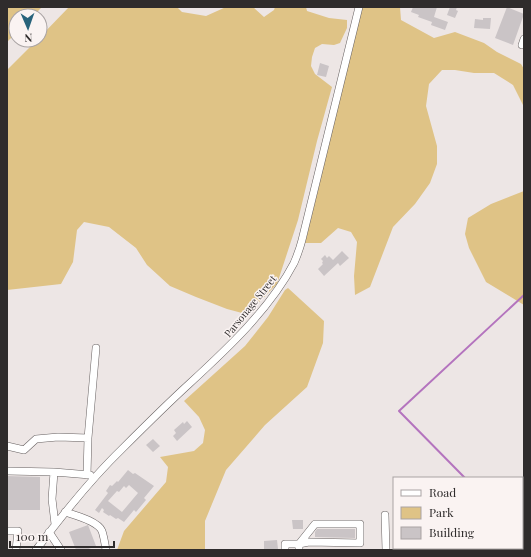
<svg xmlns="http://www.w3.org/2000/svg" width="531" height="557" font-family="'Playfair Display',serif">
  <rect width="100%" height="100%" fill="#ede6e5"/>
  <path fill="#dfc386" d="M7,7H42L33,16H16V33L7,42Z
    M69,7H177L182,12L206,16L226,7H253L264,17L274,10L275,7H306L307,11L329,18L347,20V28L340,43L334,45L322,44L315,48L312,57L311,66L315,74L332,87L317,141L298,220L277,284L251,310L242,313L227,309L196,297L170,286L147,265L136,248L109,227L84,222L77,230L73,262L61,284L7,290V70L37,40H40V37Z
    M362,7H400L401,20L434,38L455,32L484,43L497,52L521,64L524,69V107L513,85L494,73H474L455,70H442L429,84L426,106L437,146V164L430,183L415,204L393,227L370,287L355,295L354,276L357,242L351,232L338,228L321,243H305Z
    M524,191V305L486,282L469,248L465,234L468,218L491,204Z
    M288,288L324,321L323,343L307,387L265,425L226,470L205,521V550H117L124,531L166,482L168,467L160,457L194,451L203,443L205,430L199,417L184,401L245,346L268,317L285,290Z"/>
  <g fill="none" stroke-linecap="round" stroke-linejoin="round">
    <path stroke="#b474be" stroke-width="2" d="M465,478L399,411L524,295
      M522,527L524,533
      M522,541H524
      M522,548V550"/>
  </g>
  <path fill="#cac4c6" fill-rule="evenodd" d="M413,7H437L434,17L448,22L445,30L431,25L432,22L418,17L419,15L411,12Z
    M450,7H457L456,10L458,11L455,18L447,15Z
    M507,7L524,14L513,45L495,38Z
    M483,18H491L490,29L474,28L475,19L483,20Z
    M320,63L329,66L326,77L317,75Z
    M342,251L349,258L340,266L338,263L324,276L318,269L323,264L322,263L323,261L321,259L325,255L327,258L329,256L333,260Z
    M187,421L192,427L177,441L173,436L176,433L174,430L183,422L184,424Z
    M153,439L160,446L153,452L146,445Z
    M128,470L133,474L135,473L154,486L144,498L146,500L136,512L134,510L124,522L118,518L116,519L110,515L109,516L103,512L104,510L102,508L99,513L95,510L108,493L106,491L110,485L112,486L117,481L118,482ZM129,485L138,493L122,512L108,501L117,491L119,492L124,486L126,488Z
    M7,476L40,477V510H7Z
    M292,520H303V529H293Z
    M88,525L96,546L86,550H76L69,532Z
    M317,529H355V538L315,537V532Z
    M277,540L278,549L264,550V541Z"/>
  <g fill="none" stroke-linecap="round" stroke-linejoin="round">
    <defs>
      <path id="minor" d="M522,45L524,39
        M88,438L96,348
        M7,446L24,450L36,439L58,437L88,438L87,475
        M7,471L54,472L52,499L55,524
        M54,472L90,475
        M65,512C74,515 98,521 102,531C104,537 105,544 106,550
        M385,515L386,550
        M315,524H360V543L309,542L299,544Z
        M7,531H18L16,550
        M49,532L61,550
        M480,548L482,550
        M36,550C63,514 90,480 122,449C144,427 166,405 189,384C227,349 270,309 294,263C297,256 300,248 302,240L359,7
        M285,550V544H299V550
        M469,550L471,548"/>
    </defs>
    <use href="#minor" stroke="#676161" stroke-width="8"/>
    <use href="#minor" stroke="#fff" stroke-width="7"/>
  </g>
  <g text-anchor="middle" stroke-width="3" stroke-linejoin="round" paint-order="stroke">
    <g font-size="10" fill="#2f2c2c" stroke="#faf3f2">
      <text transform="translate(250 306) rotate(-51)" y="4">Parsonage Street</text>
    </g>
  </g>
  <rect width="531" height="557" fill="none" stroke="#2f2c2c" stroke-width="16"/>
  <rect x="393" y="477" width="130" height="72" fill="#faf3f2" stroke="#a9a3a3"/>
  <rect x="401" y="490" width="20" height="6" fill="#ffffff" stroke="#a9a3a3"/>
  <text x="429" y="497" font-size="12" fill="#2f2c2c">Road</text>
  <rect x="401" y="507" width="20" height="12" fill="#dfc386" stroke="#a9a3a3"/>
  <text x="429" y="517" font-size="12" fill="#2f2c2c">Park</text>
  <rect x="401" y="527" width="20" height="12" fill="#cac4c6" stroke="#a9a3a3"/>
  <text x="429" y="537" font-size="12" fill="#2f2c2c">Building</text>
  <g transform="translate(28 28) rotate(178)"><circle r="19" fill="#faf3f2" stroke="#a9a3a3"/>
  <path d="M0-3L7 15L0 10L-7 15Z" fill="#28637b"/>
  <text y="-6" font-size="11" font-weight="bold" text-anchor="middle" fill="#2f2c2c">N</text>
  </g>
  <path d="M10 541v6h104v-6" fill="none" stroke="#2f2c2c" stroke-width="2"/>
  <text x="16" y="541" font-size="12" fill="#2f2c2c" stroke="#faf3f2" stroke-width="3" paint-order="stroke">100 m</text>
</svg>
